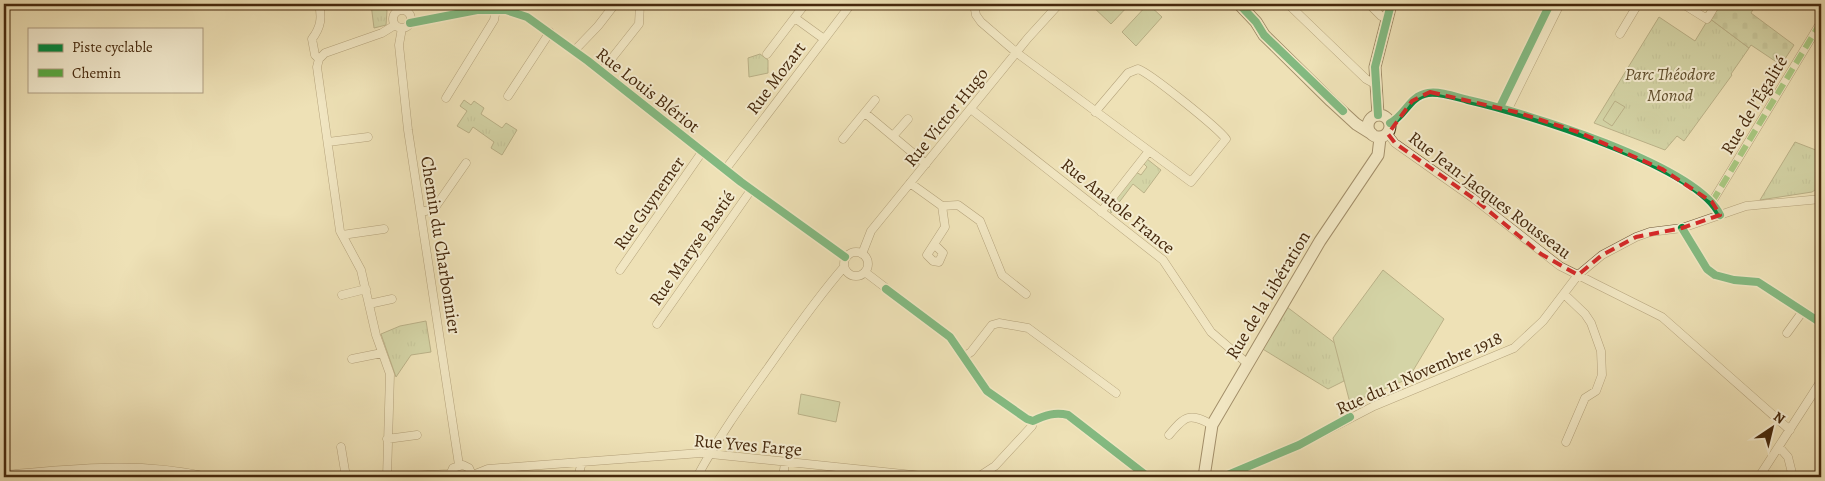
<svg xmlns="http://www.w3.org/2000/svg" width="1825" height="481" font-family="Alegreya,serif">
  <defs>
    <pattern id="grass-tufts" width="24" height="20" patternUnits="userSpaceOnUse" patternTransform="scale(1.25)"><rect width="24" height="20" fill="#b3c492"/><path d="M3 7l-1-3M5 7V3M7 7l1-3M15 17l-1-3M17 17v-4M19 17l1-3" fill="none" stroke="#9ba87d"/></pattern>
    <pattern id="cemetery-stones" width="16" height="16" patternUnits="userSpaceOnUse" patternTransform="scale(1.25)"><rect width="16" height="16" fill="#b3c492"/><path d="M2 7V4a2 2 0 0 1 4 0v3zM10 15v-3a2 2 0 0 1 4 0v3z" fill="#9ba87d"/></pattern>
  </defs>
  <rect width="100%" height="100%" fill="#eee1b6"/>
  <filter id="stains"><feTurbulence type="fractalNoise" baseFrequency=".004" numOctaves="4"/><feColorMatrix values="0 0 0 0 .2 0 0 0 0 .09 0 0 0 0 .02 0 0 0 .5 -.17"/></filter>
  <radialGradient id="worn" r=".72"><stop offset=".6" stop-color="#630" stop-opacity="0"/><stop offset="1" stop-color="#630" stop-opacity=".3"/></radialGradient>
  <path fill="url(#grass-tufts)" stroke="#7c7650" d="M371,4H384L387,11L386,25L374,28Z
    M1659,17L1695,41L1709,18L1749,48L1731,74L1732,75L1684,141L1677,136L1665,150L1594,123Z
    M760,54L768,60V73L749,77L748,58Z
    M464,100L471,105L474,101L484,108L481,114L502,128L506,123L517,130L502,155L491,148L494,142L473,127L469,133L457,126L467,111L460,106Z
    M1795,142L1821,152C1821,165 1825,185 1812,192L1760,200Z
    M1147,159L1161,170L1144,193L1133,184L1111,213L1109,205L1136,172L1141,175L1147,167L1143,163Z
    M1287,307L1356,359L1342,372L1344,381L1328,389L1261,348Z
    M426,321L431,352L411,355L396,377L381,334L400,326Z"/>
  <path fill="url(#cemetery-stones)" stroke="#7c7650" d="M1718,4H1756L1751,13L1794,45L1781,65L1751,45L1749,48L1709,18Z"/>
  <path fill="#b3c492" stroke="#7c7650" d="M1090,4H1130L1111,24Z
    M1148,4L1162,17L1136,46L1122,32Z
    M1615,101L1625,107L1612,126L1603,120Z
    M1383,270L1444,319L1408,379L1350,403L1333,338Z
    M801,394L840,402L836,422L798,414Z"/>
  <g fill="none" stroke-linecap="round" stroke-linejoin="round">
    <defs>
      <path id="street" d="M319,4C322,18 321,27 312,39L315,55L319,59
        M715,4H721
        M974,4L976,15L981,22L1017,53L1191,182L1226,139C1218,128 1150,73 1138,69L1128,73L1095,112
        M1288,4L1366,79L1375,84
        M1369,4L1381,16L1387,19
        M1576,4H1577
        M1683,4L1707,19L1716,4
        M393 19a9 9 0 1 1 18 0a9 9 0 1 1-18 0Z
        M795,18L824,39
        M410,23L477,10H506L527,17L588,61L741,182L845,257
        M402,28L399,45L408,130L459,465
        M1620,34L1638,4
        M574,51L598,26L615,4
        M767,54L805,4
        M601,72L639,24L640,4
        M508,96L550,32
        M446,98L494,20L496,9
        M1508,109L1560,4
        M972,110L1163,260L1211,332L1248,364
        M865,113L926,164
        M1390,123C1405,116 1409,96 1428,93C1440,91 1456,97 1468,100C1522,112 1697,165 1720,215
        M1388,134L1395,143L1473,198L1560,266L1662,317L1790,430
        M893,136L908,119
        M843,139L875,100
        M328,142L368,137
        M725,170L851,4
        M910,183L942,206
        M1712,202L1821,22
        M421,212L434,209L466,163
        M1101,212L1149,151
        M1682,228L1707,269L1715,275L1734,280L1758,282L1821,323
        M342,235L384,229
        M934,244L943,253L939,262L933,261L927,255L945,227L942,206L958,205L980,221L1002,275L1026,294
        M844 264a12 12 0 1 1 24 0a12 12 0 1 1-24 0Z
        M862,254L871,231L1028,38L1059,4
        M620,270L702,152
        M865,272L950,337L987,391L1027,419L1033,421C1045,415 1055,412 1068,415L1148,477
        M1564,294L1585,314L1591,323L1601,351L1602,375L1596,391L1585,398L1566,442
        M342,295L366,289
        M369,304L392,299
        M657,324L751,190
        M1787,333L1803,311
        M965,356L971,352L992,325L999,323L1028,328L1116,393
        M352,359L382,353
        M1169,435C1185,416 1189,412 1212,425
        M387,439L417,435
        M341,447L346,477
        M1779,447L1788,457L1793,477
        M4,475C76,469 137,461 208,477
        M473,475L488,469L701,453L932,477
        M385,477L449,474
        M387,477L390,374L376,335L361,270L340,231L317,67L319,59L325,53L382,33L395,25
        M449,477L453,468L463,465L469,468L473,477
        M578,477L582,462
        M697,477C717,439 743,403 768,368C792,334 816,299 844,267
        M783,477L785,463
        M978,477L995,466L1032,426L1033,421
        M1223,477L1299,445L1374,406L1514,348L1543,321L1578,275L1602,255L1636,237L1650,232L1682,228L1746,206L1821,199
        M1759,477L1821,381"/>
      <path id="secondary" d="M1239,4L1256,22L1264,35L1331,101L1356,124L1372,134
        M1368 126a11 11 0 1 1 22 0a11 11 0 1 1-22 0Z
        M1378,115L1375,67L1391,4
        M1204,477L1212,425L1320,241L1378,155L1380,138"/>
    </defs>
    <use href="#street" stroke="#705737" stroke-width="9"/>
    <use href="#secondary" stroke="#46290d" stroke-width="13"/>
    <use href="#street" stroke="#f4ecd0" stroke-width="8"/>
    <use href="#secondary" stroke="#f4ecd0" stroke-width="11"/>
    <path stroke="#56ab41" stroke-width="6" stroke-dasharray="12 6" stroke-linecap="butt" d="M1712,202L1821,22"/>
    <defs>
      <path id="cycleway" d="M1239,4L1256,22L1264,35L1343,111
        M410,23L477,10H506L527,17L588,61L741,182L845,257
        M1500,107L1550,4
        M1378,115L1375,67L1391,4
        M1390,123C1405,116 1409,96 1428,93C1440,91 1456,97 1468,100C1522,112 1697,165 1720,215
        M1682,228L1707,269L1715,275L1734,280L1758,282L1821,323
        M886,289L950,337L987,391L1027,419L1033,421C1045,415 1055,412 1068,415L1148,477
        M1223,477L1299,445L1350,417"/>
    </defs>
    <use href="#cycleway" stroke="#f4ecd0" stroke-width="11"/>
    <use href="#cycleway" stroke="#00873e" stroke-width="8"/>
  </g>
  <path d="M0 0H1825V481H0ZM1430,92L1516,112L1578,132L1662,169L1712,202L1720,215L1682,228L1636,237L1602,255L1578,275L1541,254L1473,198L1395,143L1388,134L1412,101Z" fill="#eee1b6" fill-opacity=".55" fill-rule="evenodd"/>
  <path fill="none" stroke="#d62828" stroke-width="4" stroke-dasharray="10 6" stroke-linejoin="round" d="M1430,92L1516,112L1578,132L1662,169L1712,202L1720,215L1682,228L1636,237L1602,255L1578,275L1541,254L1473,198L1395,143L1388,134L1412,101Z"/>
  <g text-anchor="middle" stroke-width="4" stroke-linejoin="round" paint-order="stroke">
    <g font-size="18" font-style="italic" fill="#61502e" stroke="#f4ecd0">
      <text x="1670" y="80">Parc Théodore<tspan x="1670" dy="21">Monod</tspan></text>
    </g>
    <g font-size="18" fill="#46290d" stroke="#f4ecd0">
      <text transform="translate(776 78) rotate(-53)" y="6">Rue Mozart</text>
      <text transform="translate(648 90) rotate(38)" y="6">Rue Louis Blériot</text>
      <text transform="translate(1754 105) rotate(-59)" y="6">Rue de l'Égalité</text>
      <text transform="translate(946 117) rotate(-51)" y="6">Rue Victor Hugo</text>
      <text transform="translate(1490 195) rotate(37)" y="6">Rue Jean-Jacques Rousseau</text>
      <text transform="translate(649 203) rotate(-55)" y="6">Rue Guynemer</text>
      <text transform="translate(1118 206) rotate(39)" y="6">Rue Anatole France</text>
      <text transform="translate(441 245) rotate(81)" y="6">Chemin du Charbonnier</text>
      <text transform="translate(692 248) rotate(-55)" y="6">Rue Maryse Bastié</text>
      <text transform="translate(1268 295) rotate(-59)" y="6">Rue de la Libération</text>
      <text transform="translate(1419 373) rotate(-24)" y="6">Rue du 11 Novembre 1918</text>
      <text transform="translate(748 445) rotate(5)" y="6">Rue Yves Farge</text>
    </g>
  </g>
  <rect width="1825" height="481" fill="none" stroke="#eee1b6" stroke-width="20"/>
  <rect x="5" y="5" width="1815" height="471" fill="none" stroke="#46290d" stroke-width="2.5"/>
  <rect x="10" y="10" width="1805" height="461" fill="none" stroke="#46290d"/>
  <rect x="28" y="28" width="175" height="65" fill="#f4ecd0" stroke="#ae9e82"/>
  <rect x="38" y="44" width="25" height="8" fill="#00873e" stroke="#ae9e82"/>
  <text x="72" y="52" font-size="15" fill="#46290d">Piste cyclable</text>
  <rect x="38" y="69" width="25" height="8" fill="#56ab41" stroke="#ae9e82"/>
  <text x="72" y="78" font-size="15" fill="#46290d">Chemin</text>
  <g transform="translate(1772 428) rotate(35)" stroke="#f4ecd0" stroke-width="4" paint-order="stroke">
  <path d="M0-4L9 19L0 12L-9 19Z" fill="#46290d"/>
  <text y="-8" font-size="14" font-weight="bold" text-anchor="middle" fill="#46290d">N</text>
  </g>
  <rect width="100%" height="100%" filter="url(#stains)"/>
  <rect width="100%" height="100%" fill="url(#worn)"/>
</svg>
